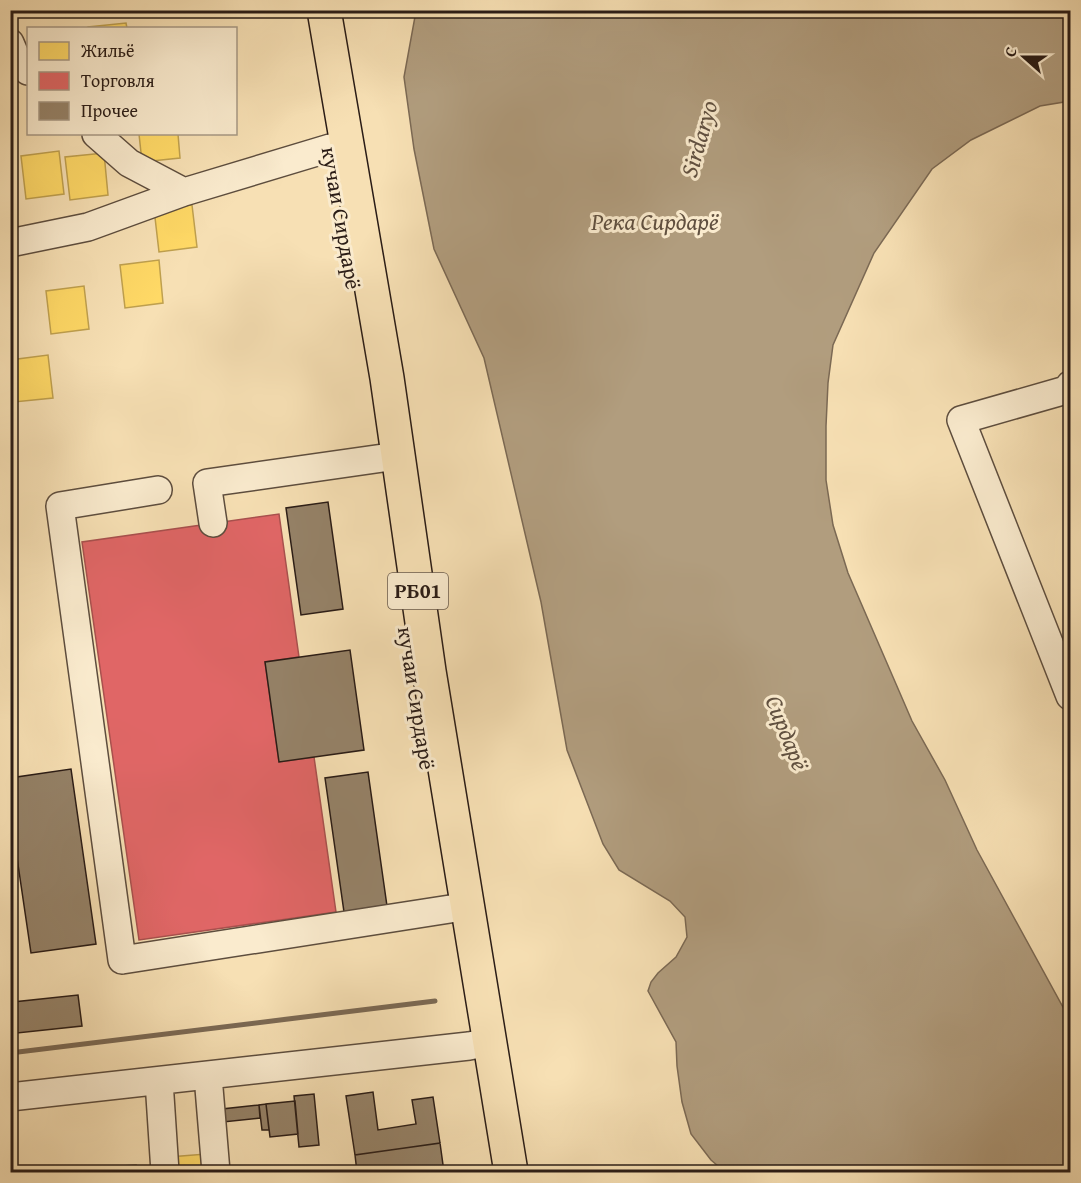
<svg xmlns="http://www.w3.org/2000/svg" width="1081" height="1183" font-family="'Gentium Book Plus',serif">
  <rect width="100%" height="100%" fill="#f7e0b4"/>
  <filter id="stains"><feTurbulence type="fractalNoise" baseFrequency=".00333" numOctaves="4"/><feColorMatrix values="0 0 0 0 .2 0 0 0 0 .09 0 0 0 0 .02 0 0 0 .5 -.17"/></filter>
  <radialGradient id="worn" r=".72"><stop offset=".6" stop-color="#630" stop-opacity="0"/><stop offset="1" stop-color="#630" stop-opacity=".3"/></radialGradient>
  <path fill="#d4bf99" stroke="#7f6e58" stroke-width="1.5" d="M136,1165V1172H45V1171Z"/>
  <path fill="#b19d7e" stroke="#7b6954" stroke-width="1.5" d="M416,11H1070V101L1040,106L971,140L932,169L874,253L833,345L828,383L826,426V480L833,525L848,573L912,721L945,780L977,850L1070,1020V1172H725L711,1160L691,1134L682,1102L677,1066L676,1042L648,991L651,982L658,973L676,957L687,937L685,917L670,901L619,870L603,844L567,750L541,602L484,358L434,249L414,149L404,77Z"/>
  <path fill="#ffd966" stroke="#bfa04e" stroke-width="1.5" d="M126,23L127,28H88V27Z
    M139,134H178L180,158L142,162Z
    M59,151L64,194L26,199L21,156Z
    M104,153L108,195L70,200L65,157Z
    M192,205L197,247L159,252L154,209Z
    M159,260L163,303L125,308L120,265Z
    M84,286L89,329L51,334L46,291Z
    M48,355L53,398L14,402L10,360Z
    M206,1154L207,1172H171L169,1157Z"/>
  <path fill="#e06666" stroke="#a9504e" stroke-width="1.5" d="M279,514L299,657L265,662L279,762L314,757L336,912L139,940L82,542Z"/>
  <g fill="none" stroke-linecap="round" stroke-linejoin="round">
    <path stroke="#7b6954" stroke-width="5" d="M10,1053L435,1001"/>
  </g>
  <path fill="#958268" stroke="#2a1c16" stroke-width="1.5" d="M328,502L343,609L301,615L286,508Z
    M350,650L364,750L279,762L265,662Z
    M71,769L96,944L31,953L10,810V778Z
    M368,772L387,906L344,912L325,778Z
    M78,995L82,1026L17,1033L13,1002Z
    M373,1092L378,1130L416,1124L412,1100L433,1097L440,1143L355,1155L346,1096Z
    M314,1094L319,1145L299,1147L294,1096Z
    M295,1101L298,1134L270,1137L266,1104Z
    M266,1104L269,1130H262L259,1105Z
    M259,1105L260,1118L223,1122L222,1109Z
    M440,1143L444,1172H357L355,1155Z"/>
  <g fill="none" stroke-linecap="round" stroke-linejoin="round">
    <defs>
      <path id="minor" d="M10,43L16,57L28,71
        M96,134L129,163L184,192
        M10,243L88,227L184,192L330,148
        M1070,385L1066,390L961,420L1070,696
        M158,490L60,506L122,960L450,909
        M213,523L207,483L383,458
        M208,1076L216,1172
        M159,1081L165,1172
        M10,1097L469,1046L490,1042"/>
      <path id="highway" d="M324,10L387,378L429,671L511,1172"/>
    </defs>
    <use href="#minor" stroke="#5d4d3e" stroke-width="30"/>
    <use href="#highway" stroke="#2a1c16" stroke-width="36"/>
    <use href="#minor" stroke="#faebce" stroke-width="27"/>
    <use href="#highway" stroke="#f7e0b4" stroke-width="33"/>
  </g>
  <g text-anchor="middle" stroke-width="6" stroke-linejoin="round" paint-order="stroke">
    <rect fill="#faebce" stroke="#685a4d" stroke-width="1.5" x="388" y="573" width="60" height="36" rx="4.5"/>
    <g font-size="21" font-weight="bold" fill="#2a1c16">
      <text x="418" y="598">РБ01</text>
    </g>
    <g font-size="22" fill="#2a1c16" stroke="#faebce">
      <text transform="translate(342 218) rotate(80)" y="8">кучаи Сирдарё</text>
      <text transform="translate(417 698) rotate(81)" y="8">кучаи Сирдарё</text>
    </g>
    <g font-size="24" font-style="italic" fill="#605040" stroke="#faebce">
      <text transform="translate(699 139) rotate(-74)" y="8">Sirdaryo</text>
      <text x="655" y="230">Река Сирдарё</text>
      <text transform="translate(787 733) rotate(68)" y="8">Сирдарё</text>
    </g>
  </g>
  <rect width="1081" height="1183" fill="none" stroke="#f7e0b4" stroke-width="36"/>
  <rect x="12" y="12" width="1057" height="1159" fill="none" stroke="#2a1c16" stroke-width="3"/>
  <rect x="18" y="18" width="1045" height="1147" fill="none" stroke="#2a1c16" stroke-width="1.5"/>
  <rect x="27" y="27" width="210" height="108" fill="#faebce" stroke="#a79884" stroke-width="1.5"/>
  <rect x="39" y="42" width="30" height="18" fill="#ffd966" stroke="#a79884" stroke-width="1.5"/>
  <text x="81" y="57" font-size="18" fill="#2a1c16">Жильё</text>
  <rect x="39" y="72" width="30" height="18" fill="#e06666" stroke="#a79884" stroke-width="1.5"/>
  <text x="81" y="87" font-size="18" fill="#2a1c16">Торговля</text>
  <rect x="39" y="102" width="30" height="18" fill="#958268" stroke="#a79884" stroke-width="1.5"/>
  <text x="81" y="117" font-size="18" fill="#2a1c16">Прочее</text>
  <g transform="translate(1024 57) rotate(291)" stroke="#faebce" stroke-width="4.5" paint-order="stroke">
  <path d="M0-4.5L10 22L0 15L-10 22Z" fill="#2a1c16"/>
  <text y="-9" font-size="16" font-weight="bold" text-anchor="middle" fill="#2a1c16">С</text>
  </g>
  <rect width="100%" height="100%" filter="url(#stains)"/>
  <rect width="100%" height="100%" fill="url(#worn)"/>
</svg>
